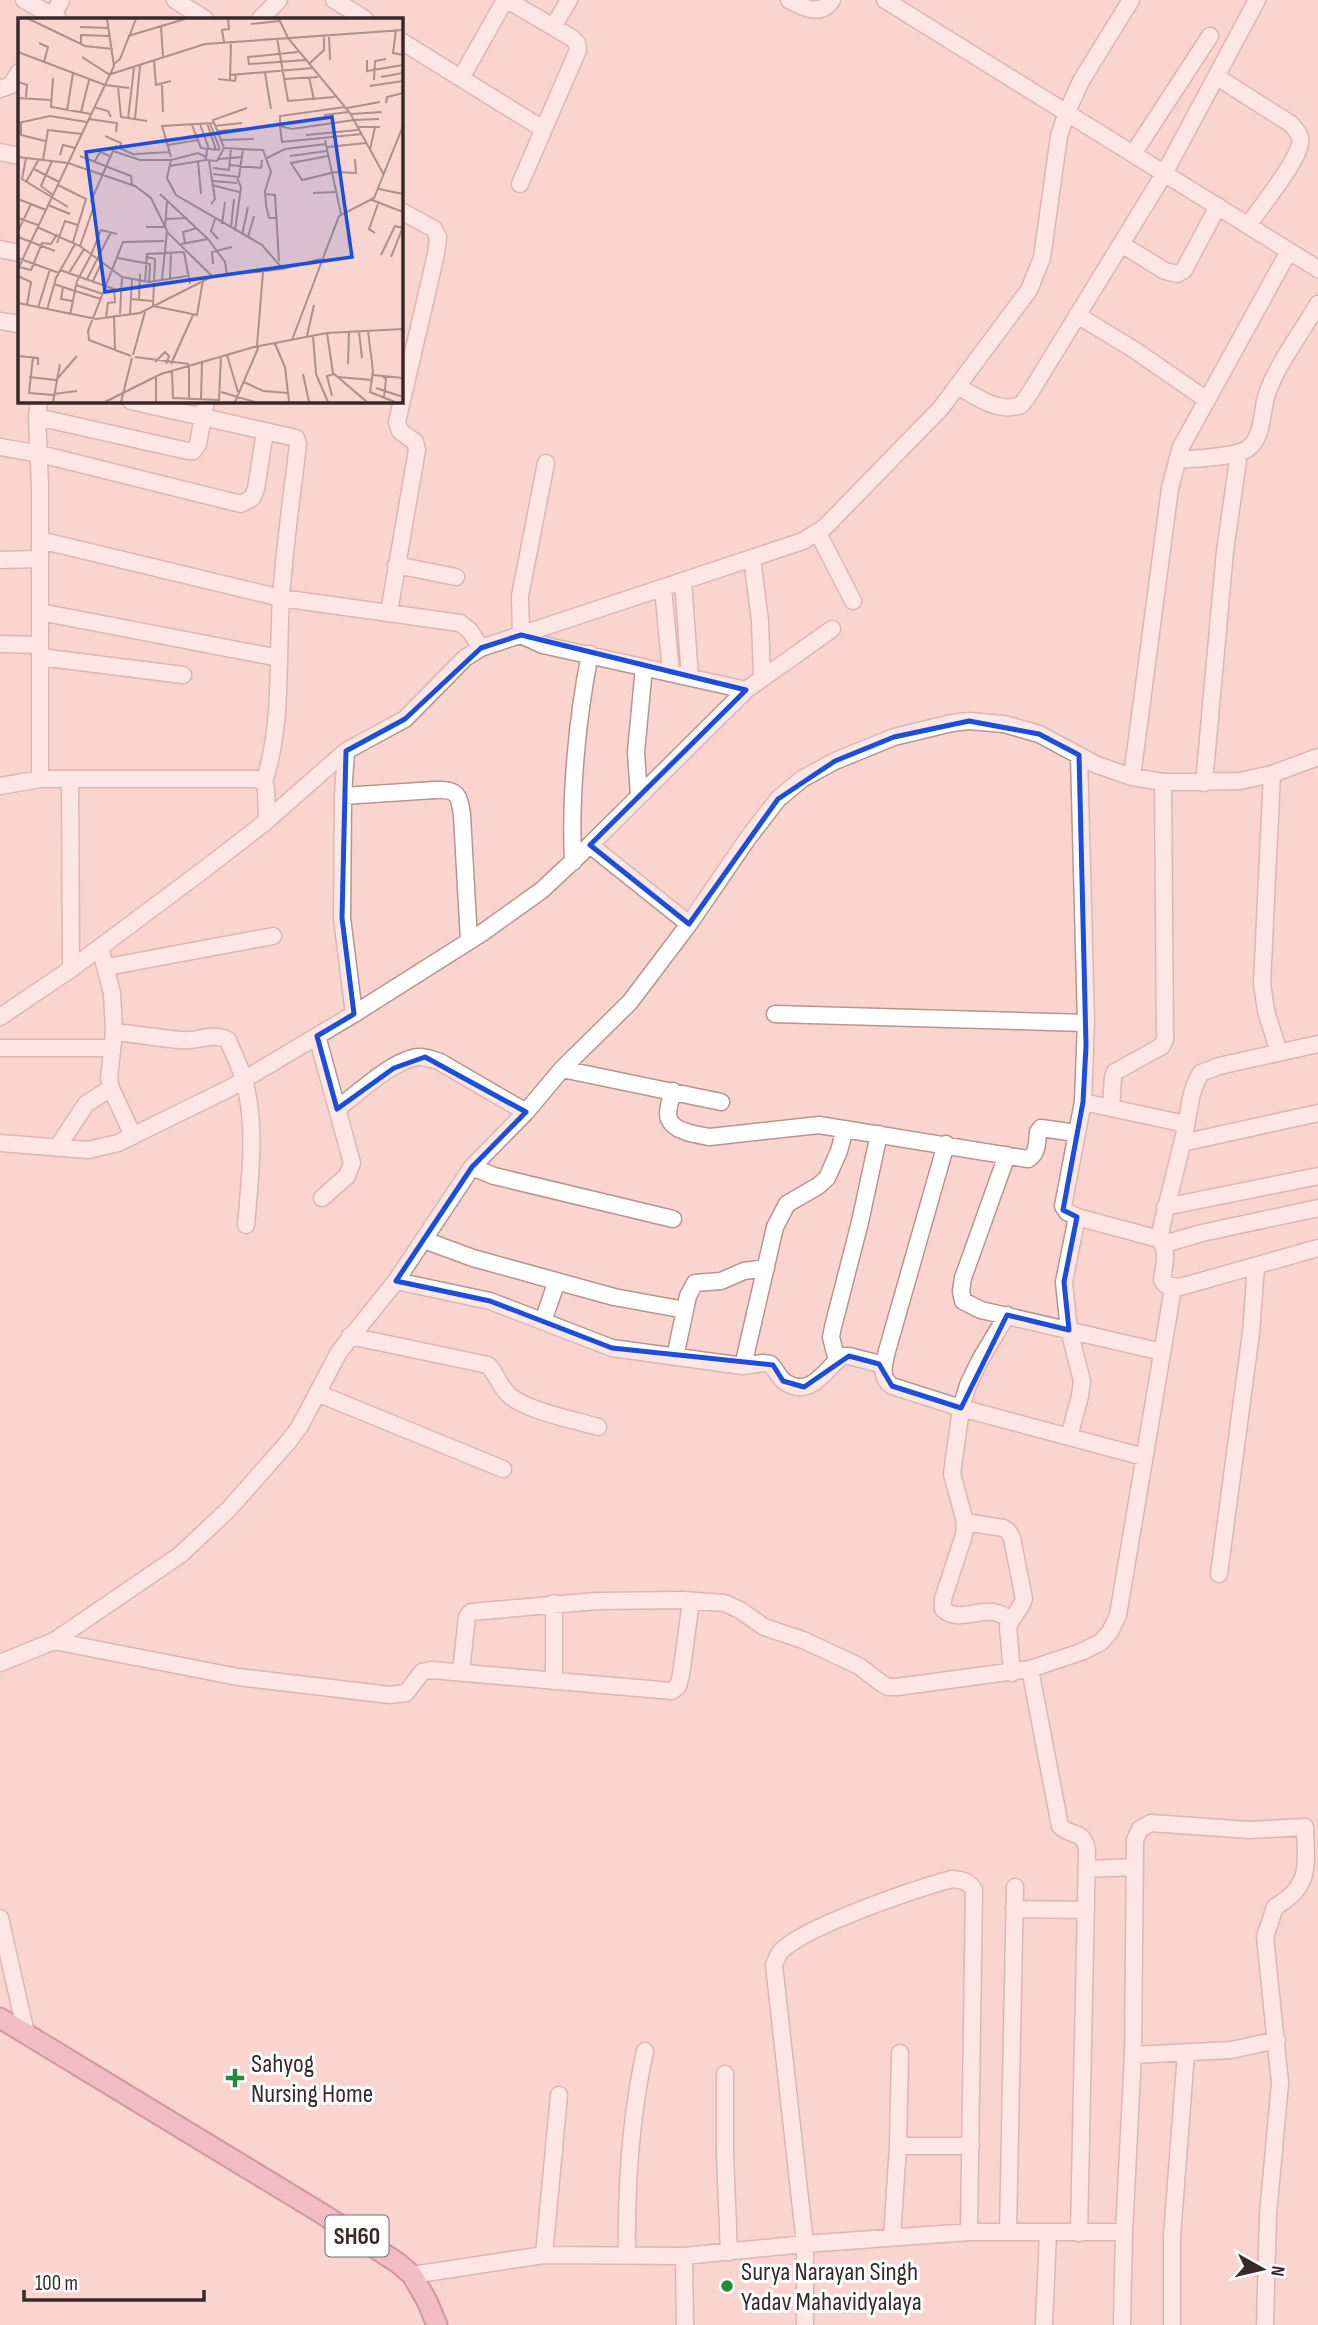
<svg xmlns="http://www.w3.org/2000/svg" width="1318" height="2325" font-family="'Sofia Sans Condensed',sans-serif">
  <rect width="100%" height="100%" fill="#fad4ce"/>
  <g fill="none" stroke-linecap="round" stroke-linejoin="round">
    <defs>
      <path id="minor" d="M24,0L58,19
        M175,0L205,19
        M334,0L365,19
        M507,0L572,38L577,43L578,50L520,184
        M789,0C804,8 821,17 832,0
        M885,0L1289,251L1181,447L1170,488L1132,777L1163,782L1165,1039L1162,1046L1115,1072L1113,1077L1111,1108
        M51,19L61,0
        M260,19L279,0
        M553,27L569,0
        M401,41L543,129
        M1217,77L1291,124C1296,130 1302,136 1300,144C1297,162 1261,207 1249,224
        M461,78L505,0
        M0,89L11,85L19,72
        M0,152L19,156
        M1133,154L1210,36
        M1121,244L1165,271L1177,274L1184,270L1218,206
        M0,249L19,253
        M1289,251L1318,269
        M1077,315L1133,349L1207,400
        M0,321L19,324
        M957,386C976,396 998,414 1021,405L1028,396L1164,174L1257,0
        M39,401L37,417L40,486V779
        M131,401L296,438L298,444C292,496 284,548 281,600C277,660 283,724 264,782
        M37,417L188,451H193L198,444L206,401
        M0,447L40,454L241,504L252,498L256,489L265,431
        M1177,460C1195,458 1232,458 1247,449C1264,438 1261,411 1267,394C1277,364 1302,332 1318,304
        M546,463L520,596L521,635L543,645L746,690
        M818,533L853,601
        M40,540L281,598L460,623L470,631L481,648
        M752,558L760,621L762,677
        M0,560L40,559
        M396,565L456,577
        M683,581L690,677
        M663,588L671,673
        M40,612L279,658
        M389,612L417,450L415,442L400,431L397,422L436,254L438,237L434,229L401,211
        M0,644L40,645
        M40,657L183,675
        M346,751L343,796L342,918L354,1014
        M1079,755L1086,1023L1083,1102L1186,1124
        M1272,774L1262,983L1266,1011L1279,1053
        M70,779L71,969
        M1163,782L1240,781L1272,774L1318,757
        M1204,783L1225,551L1239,453
        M0,786L40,779H256L264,782L266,788L267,820
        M343,796L435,790C457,789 459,794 462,815L469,941
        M639,796L636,752L644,667
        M590,845L689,924
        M573,862C570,797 577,718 590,654
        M100,947L112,993L114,1032L109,1078L111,1088L133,1136
        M107,967L273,936
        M775,1014L1086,1023
        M0,1017L71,969L210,865L263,824L346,751L405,719L465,658L481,648L803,541L825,527L941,408L1029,290L1042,258L1059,136L1067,112L1081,81L1131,0
        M114,1032C136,1034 158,1038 180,1040C197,1042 212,1032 228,1040C233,1053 240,1066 244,1080C257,1126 250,1178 246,1225
        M317,1036L352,1163L347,1176L322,1198
        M0,1048H112
        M562,1069L721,1102
        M673,1091C671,1099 666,1111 669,1119C674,1132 698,1135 710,1137L819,1125L1028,1159C1038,1154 1037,1142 1038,1132L1041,1128L1076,1133
        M1083,1102L1063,1206L1067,1212L1077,1217L1159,1239C1169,1250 1164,1266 1162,1280L1166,1285L1180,1287L1318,1248
        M337,1109C358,1093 393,1060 418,1057C426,1056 433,1060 440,1062L526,1112
        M0,1143L88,1150L118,1143L230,1088L354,1014L482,933L542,890L590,845L746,690L832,629
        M1182,1143L1318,1113
        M946,1144L887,1351C884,1365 879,1377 892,1386L961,1408L1144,1457
        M57,1148L86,1104L111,1088
        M1007,1155L963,1278L961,1291L963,1301L981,1310L1162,1352
        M472,1167L494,1176L673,1219
        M1165,1207L1318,1176
        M1159,1239C1167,1200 1178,1164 1186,1126C1190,1107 1190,1090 1201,1073L1219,1066L1318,1044
        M424,1240L473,1258L614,1297L685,1310
        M1164,1244L1202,1233L1318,1208
        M396,1281L490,1301L612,1348L743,1366L763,1363L770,1364C776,1369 778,1377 785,1382C810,1399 825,1370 842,1356H849L884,1365
        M1007,1315L980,1360L968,1385L961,1408L952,1474L965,1522L964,1535L943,1599V1609C962,1627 989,1598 1010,1621
        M543,1321L557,1281
        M350,1336L488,1365C497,1374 500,1388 510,1396C528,1411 574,1420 598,1427
        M675,1357L688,1296L695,1283L721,1281L744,1271L766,1268
        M837,1361L831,1337L833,1327L860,1222L879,1134
        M743,1366L775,1227L787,1204L818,1186L827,1178L839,1151L845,1129
        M317,1393L503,1469
        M1069,1437L1080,1396L1082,1381L1069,1330L1064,1282L1077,1217
        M965,1522L1003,1528L1008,1531L1012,1538L1024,1599C1020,1610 1012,1617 1008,1627L1012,1673
        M1219,1574L1251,1333L1256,1266
        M54,1641L238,1677L390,1695L406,1693L422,1672L431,1670L672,1691L678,1686L681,1675L691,1601
        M0,1663L54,1641L180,1555L229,1509L289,1441L300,1426L339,1352L396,1281L472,1167L526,1112L562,1069L630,1002L689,924L748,838L778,799L802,779L835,761L894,737L952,723L969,721L1004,724L1039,734L1097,765L1132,777
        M1030,1669L1060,1826C1074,1839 1082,1828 1087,1850L1079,2233
        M461,1672L467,1617L471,1612L597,1601L683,1600L724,1603L740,1610L764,1627L803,1640L859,1666L881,1683L888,1687H897L1030,1669L1081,1652L1101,1642L1110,1632L1118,1615L1173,1288
        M554,1681V1603
        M1087,1869L1135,1867
        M1014,1909L1086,1910
        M0,1918L26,2033
        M1133,2055L1231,2050L1277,2040
        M725,2074V2156L729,2252
        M898,2146H971
        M1008,2232L1015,1887
        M892,2237L898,2146L900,2053
        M544,2255L559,2095
        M627,2255C626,2186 630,2119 645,2051
        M684,2256L685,2325
        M412,2275L544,2255L684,2256L805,2244L969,2232H1124
        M805,2325V2244L774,1965C776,1960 778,1955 781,1951C806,1926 915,1889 952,1879C962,1880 969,1881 974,1890L969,2232
        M1044,2325L1048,2232
        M1122,2325L1124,2232L1133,2055L1135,1840L1140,1829L1151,1823L1249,1830L1305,1827C1306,1866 1312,1885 1275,1907L1265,1937L1280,2083L1268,2214L1265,2325
        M1172,2325V2236L1186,2053"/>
      <path id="major" d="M0,2018L321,2213L398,2263L412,2275L427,2301L437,2325"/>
    </defs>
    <use href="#minor" stroke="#b8958f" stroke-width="19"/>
    <use href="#major" stroke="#9e4f62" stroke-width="23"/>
    <use href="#minor" stroke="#fff" stroke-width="16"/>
    <use href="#major" stroke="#e6a1b3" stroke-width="19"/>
  </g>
  <path d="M0 0H1318V2325H0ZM521,635L746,690L590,845L689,924L778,799L835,761L894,737L969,721L1039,734L1079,755L1086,1046L1083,1102L1063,1210L1077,1217L1064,1282L1069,1330L1007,1315L961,1408L892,1386L879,1364L849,1356L804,1387L783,1381L773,1365L612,1348L490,1301L396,1281L472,1167L526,1112L425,1057L394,1068L337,1109L317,1036L354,1014L342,918L346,751L405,719L481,648Z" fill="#fad4ce" fill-opacity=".55" fill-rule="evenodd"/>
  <path fill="none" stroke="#1d4ed8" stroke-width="5" stroke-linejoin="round" d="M521,635L746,690L590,845L689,924L778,799L835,761L894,737L969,721L1039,734L1079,755L1086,1046L1083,1102L1063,1210L1077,1217L1064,1282L1069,1330L1007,1315L961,1408L892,1386L879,1364L849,1356L804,1387L783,1381L773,1365L612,1348L490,1301L396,1281L472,1167L526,1112L425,1057L394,1068L337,1109L317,1036L354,1014L342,918L346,751L405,719L481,648Z"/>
  <g fill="#258a3f" stroke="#fff" stroke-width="2.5">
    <path d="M231.5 2067.5h7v7h7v7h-7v7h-7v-7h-7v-7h7z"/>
    <circle cx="727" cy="2286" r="7"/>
  </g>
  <g text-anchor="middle" stroke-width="6" stroke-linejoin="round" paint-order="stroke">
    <rect fill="#fff" stroke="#746a68" stroke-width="2" x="325.5" y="2215.5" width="63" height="41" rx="5"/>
    <g font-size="24" font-weight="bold" fill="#382a28">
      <text x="357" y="2244">SH60</text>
    </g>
    <g font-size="26" fill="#382a28" stroke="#fff" text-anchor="start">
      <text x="251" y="2072">Sahyog<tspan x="251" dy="30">Nursing Home</tspan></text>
      <text x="741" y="2280">Surya Narayan Singh<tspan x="741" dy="30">Yadav Mahavidyalaya</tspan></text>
    </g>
  </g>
  <g transform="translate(18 18)">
    <rect width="385" height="385" fill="#fad4ce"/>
    <path fill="none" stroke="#ac908c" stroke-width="2" d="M11,1L67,28L95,31M261,1L270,20L332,95L366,157M233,6L262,3M143,8L145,40M62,9L91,10M378,12L375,35L385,37M311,17L312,42M110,18L167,1M259,20L270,83L317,79M206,24L204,12L211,11L210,1M21,25L30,29L26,44M63,27V17L92,18M0,34L87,67L111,70M280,34L230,39L231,46L288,42M64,39L92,57M349,42V53L385,47M136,43L138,67L153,63M292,45L306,32V17M96,46L102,41L118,1M247,55L253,91M93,56L187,26L385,12M212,57L295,50M291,59L296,82M363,59L385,55M35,60L33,89L73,96M200,61L217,63L218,56M266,61L300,59M356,62L357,43L368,41M212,63L213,23M0,64L9,67L8,79M144,67L145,94M352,68L385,63M100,69L103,99L129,103M0,80L33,82M368,85L369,79L385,75M76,89L90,93L93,99M329,90L362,84M49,93L55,55M63,94L71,62M333,96L364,94M306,97L331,94M71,101L99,105L98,114M110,101L116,50M117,101L122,48M336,102L274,111L262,108L264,124L344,116M336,102L361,101M0,105L32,98L69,104M3,105V117L27,123M189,105L198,132M192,105L202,132M182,106L191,131M174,107L183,130L201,132M197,108L224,105M262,108V98L327,89M339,109H362M199,113L224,111M288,117L340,112M87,118L103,125L102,130M203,122L236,121M307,122L323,196M150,127L180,122M97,128L117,137M309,129L348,125M206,130L245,132L253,154L247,173L248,187L251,200H258M352,132L357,109M117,136L152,134M42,137L45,127L57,130M62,138L113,158L114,166M272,138L309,133M310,138L273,145L284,162L317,154L338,155L337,141M0,139L50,145L117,168L133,180L150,215L195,259M153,139L144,108L195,105M8,140L4,161L50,189M249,140L267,131L308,126M201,141L224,139M25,142L30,112L64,116M153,142L149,160L158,177L244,227L265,251M188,142L199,143L206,130L195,102L229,90M34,143L23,168L35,177M77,143L82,134L92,138M180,143L183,176M191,143L197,181L193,186M212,147L243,150L244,142M152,148L188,142L189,131M195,150L211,152L213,130M16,151L41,164M195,156L221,159L225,131M195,163L219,165M8,164L21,141M40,167L68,181L55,224M194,167L221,174M361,171L385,176M295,175L317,174M142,176L190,221L207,244L209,258M247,176L257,177L261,243M0,181L28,192M354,182L385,194M30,187L52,196M0,200L20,207M148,201L169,200M197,201L193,213L200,221M204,206L207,184M19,209L62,228L104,259L131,264L169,258M128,209H147L149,184M213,210L216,181M0,213L13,186M217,213L223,169L219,160M357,215L351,211L360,186M224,217L230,189M0,219L37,233M230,219L236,198M39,225L47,203L60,207M167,225L165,214L179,210M163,226L190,221M62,228L76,188L73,183L95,133L122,142H153L180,135L188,139M166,234L172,266M73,237L83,212L99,216M363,237L377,208L385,210M129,239L137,241L135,288L179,297L185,262M373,239L385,209M0,240L41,255M100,240L132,246L131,264M195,246L194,234L214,229M1,249L13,252L24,225L33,226L39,216M0,251L96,48L89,1M42,252L96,271L97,284M51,255L66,231M0,258L13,264L9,287M152,260L153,234M69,261L93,214M144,261L149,213M75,263L84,244M127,264L129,236L166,234M36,266L57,273M58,267L85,276M45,269L43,281L54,283M57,273L83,281M113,281L134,283M121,281L122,256M0,285L78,301L122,295L193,259L265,251L303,241M20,290L32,251M29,292L38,260L57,226M102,296L104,259M112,296L114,262M52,297L59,263L73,237M96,297L97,332M88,299L90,285L98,284M350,313L355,353L352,374L377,384M341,314L344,340M309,315L315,355L349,384M289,318L296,287M295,318L298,356L310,384M274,322L321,198L356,180L385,108M257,326L267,349L271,384M239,328L245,254M115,337L127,294M209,337L220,374M0,338L20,340V347M113,338L71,322L70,313L105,224L146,223M15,339L11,375L36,377M117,339L171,346M137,344L147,334L151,338L148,346M153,346L175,297M330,346L331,314M154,353L155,380L201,382L203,338M285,356L291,384M355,357L385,360M364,358L368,361L366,379M11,359L38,362M320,359L354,362M38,362L59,338M226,364L245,373L270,375M358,370L385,379M203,374L237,384M36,376L59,373M314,378L309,358L316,356M171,381V348M183,381L184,344M35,384L42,346M87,384L143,356L236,329L309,315L385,311M103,384L114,340M138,384V360M217,384L241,328"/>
    <path fill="#1d4ed8" fill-opacity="0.15" stroke="#1d4ed8" stroke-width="3.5" d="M314,99L334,239L87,274L68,134Z"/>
    <rect width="385" height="385" fill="none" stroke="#382a28" stroke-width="3.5"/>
  </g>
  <g transform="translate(1262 2269) rotate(98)" stroke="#ffffff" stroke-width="5" paint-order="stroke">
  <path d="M0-5L12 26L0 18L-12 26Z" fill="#382a28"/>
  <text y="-10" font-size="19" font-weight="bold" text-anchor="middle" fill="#382a28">N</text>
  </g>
  <path d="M24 2290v10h180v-10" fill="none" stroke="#382a28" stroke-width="3.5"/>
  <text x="35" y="2290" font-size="21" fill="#382a28" stroke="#ffffff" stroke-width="5" paint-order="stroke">100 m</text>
</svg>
